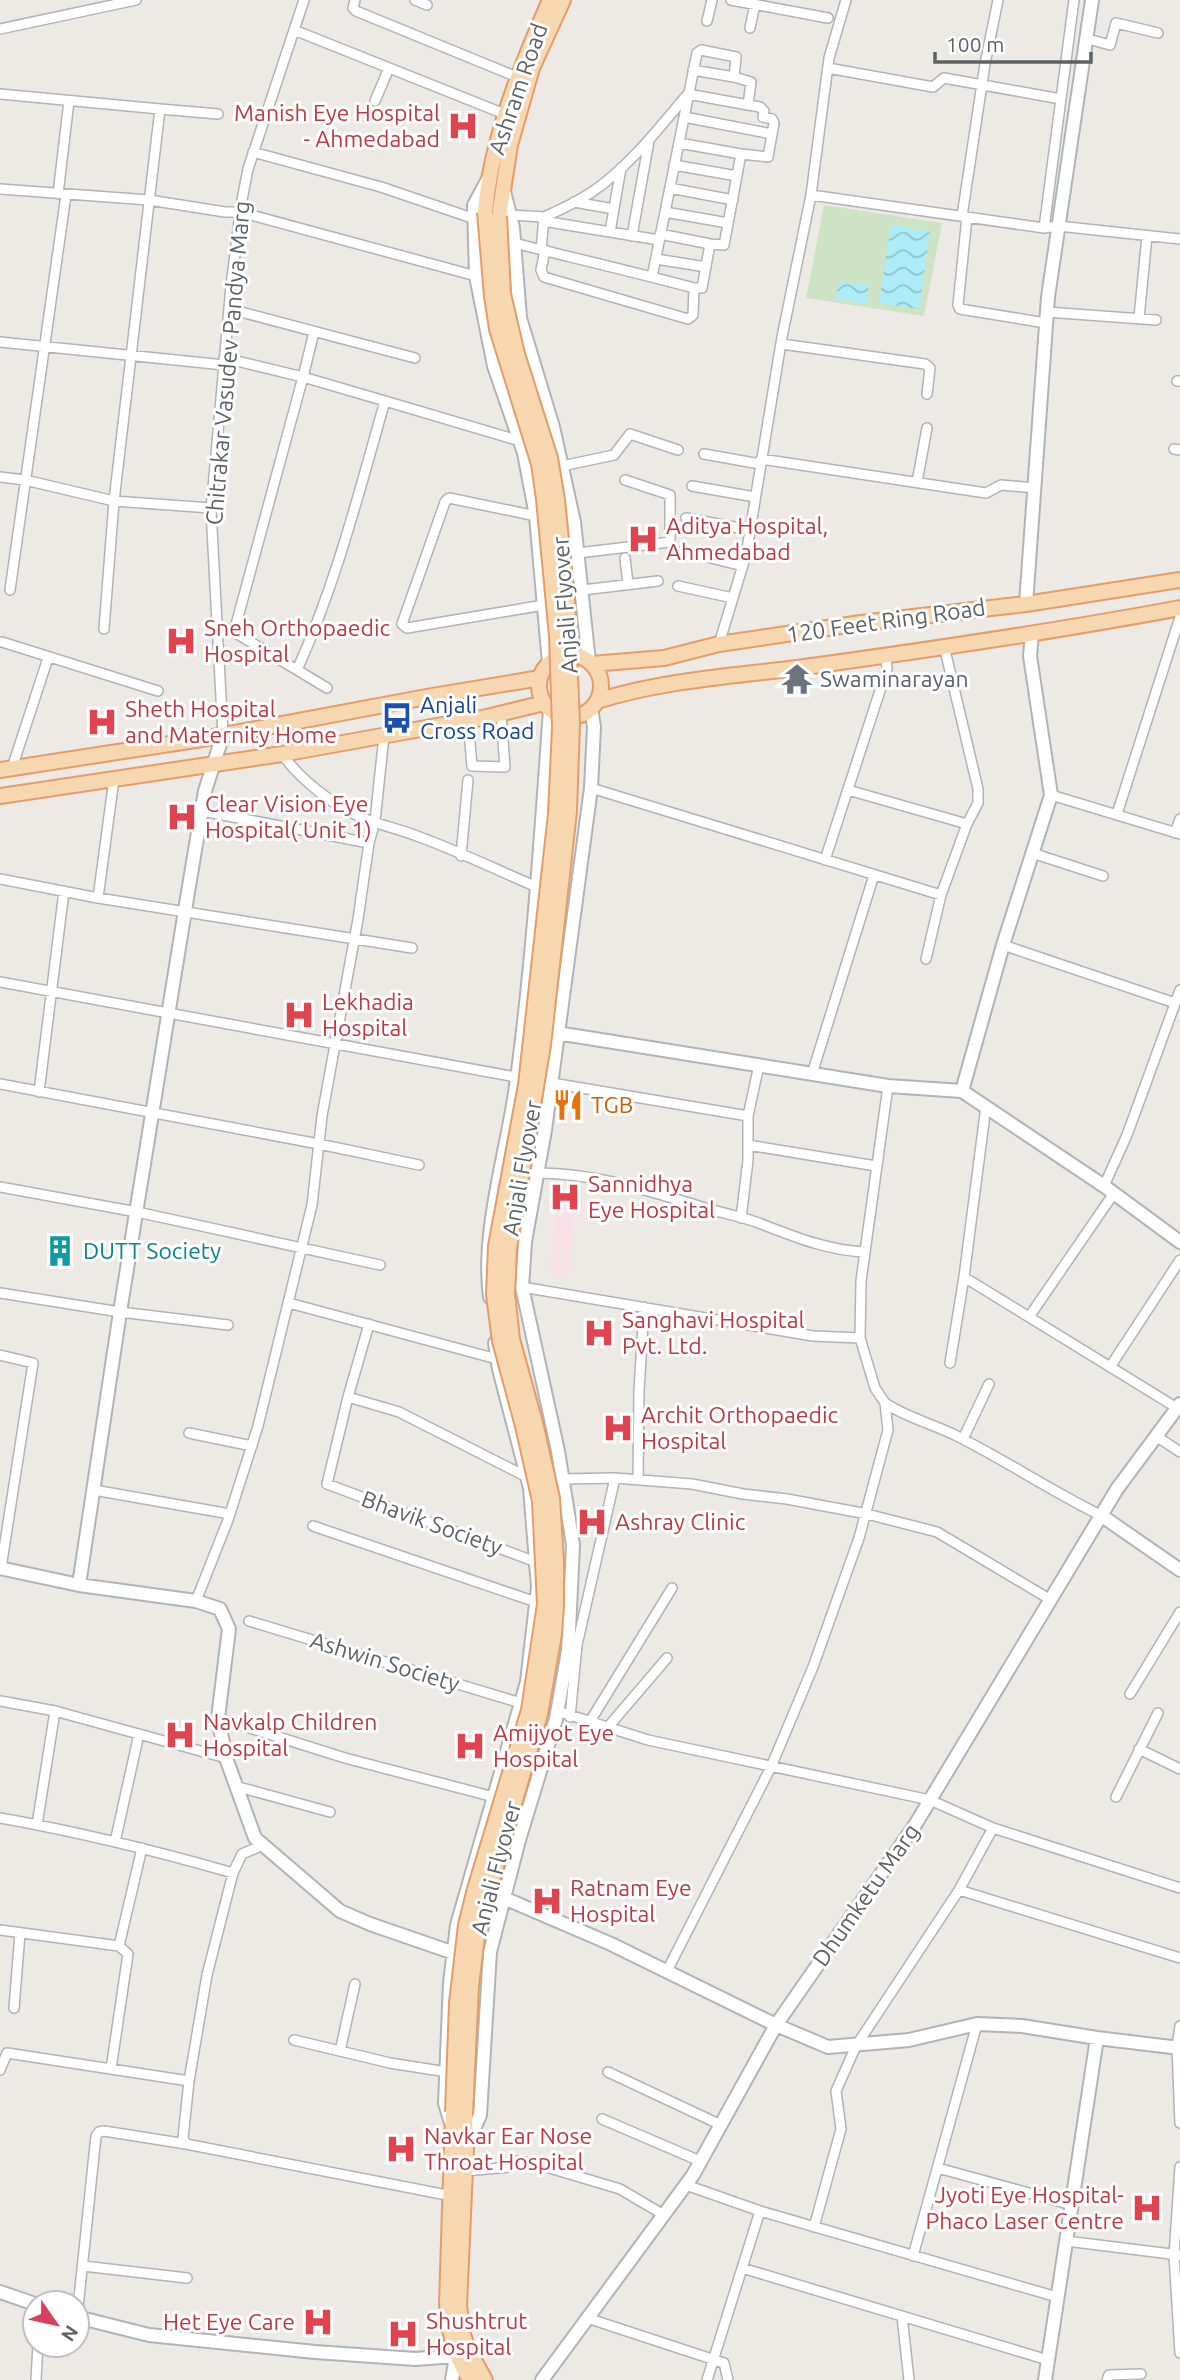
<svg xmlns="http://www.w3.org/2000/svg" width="1180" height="2380" font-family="Ubuntu,sans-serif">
  <defs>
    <pattern id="water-waves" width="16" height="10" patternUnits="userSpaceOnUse" patternTransform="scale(1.75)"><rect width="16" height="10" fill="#acecf7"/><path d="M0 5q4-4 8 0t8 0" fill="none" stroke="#8fc3cc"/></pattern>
  </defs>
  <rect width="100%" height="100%" fill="#ede9e5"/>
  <path fill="#f9e2e7" d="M558,1182L577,1184L569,1277L549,1275Z"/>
  <path fill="#cde3c4" d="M824,205L942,223L924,316L806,298Z"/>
  <path fill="url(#water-waves)" d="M891,225L930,231L919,309L879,303Z
    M839,281L869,285L866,304L836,299Z"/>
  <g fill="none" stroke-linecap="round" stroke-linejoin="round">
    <defs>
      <path id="street" d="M355,0L353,8L356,11L517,77
        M415,0L427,5
        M731,0L828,18
        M1074,0L1044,228L1058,226L1180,239
        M707,21L712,0
        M750,28L755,4
        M0,29L136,0
        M294,30L507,115
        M1088,39L1110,45L1116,23L1158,33
        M828,68L933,87L944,78L1061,99
        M693,70L734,77
        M0,94L160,109L114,501L104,629
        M688,94L748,105
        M375,101L389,68
        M160,109L218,114
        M684,117L772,134
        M679,143L741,154
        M253,152L381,187L475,219
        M674,165L737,176
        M670,188L733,200
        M0,189L149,200L225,212H240L476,276
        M58,194L69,101
        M811,195L1044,228
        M574,202L614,209
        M665,212L728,223
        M510,215L544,217
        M962,216L985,64L998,0
        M967,217L958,305L960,309L1046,323
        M543,221L659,240
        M610,232L621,168
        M660,234L710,244
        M632,236L649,141
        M514,243C574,258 634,272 694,288L693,315L688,319L544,277L541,270L545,250
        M541,250L544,217C560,210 577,202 592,192C629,167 658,129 687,95
        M656,259L706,267
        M652,277L697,53L701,50L736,57L734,77L751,82L748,105L760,107L764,111L763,117L772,119L774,123L768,157L741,154L724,245L710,244L702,288H694
        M241,312L415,358
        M1047,312L1156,320
        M1139,318L1147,236
        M314,332L303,377L385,401
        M0,342L224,365
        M782,344L925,364L930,368L927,394
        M1177,381H1180
        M1174,449L1180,450
        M704,454L760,464
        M761,459L986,493L1001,485L1035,488
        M562,466L614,455L630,434L678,450
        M0,477L25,480L114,501L211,508
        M917,482L927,428
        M692,486L755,497
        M536,516L449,498L445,502L402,624L407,628L544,605
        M686,518L750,530
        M683,551L743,566
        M578,553L670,542V495L625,480
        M625,558L628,584
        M678,586L733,598
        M10,590L66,195
        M583,590L658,581
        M216,624L234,632L303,377L224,358
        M234,632L327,688
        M2,642L158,691
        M719,644L746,555L782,337L811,195L829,58L846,0
        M944,646L978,789V803L967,824
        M297,670C336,584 359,492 385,401L520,441
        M468,720L472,766L505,767L501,715
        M223,735L211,510L231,286L241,205L248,169L304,0
        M282,754C299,778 333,806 361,817C379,825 399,829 417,836C458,851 497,870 537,887
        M12,768L48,658
        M591,788L941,895
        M848,790L967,824L941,895L926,959
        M1051,795L1180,834
        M202,811L369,843
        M1117,814L1180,617
        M1175,833L1180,819
        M1032,853L1103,876
        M461,856L468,780
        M825,860L887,669L886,656
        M0,879L98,898L412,948
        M98,898L114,779
        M1003,945L1175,1003
        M0,982L521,1078
        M812,1074L874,875
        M546,1082L748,1116L759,1065
        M0,1084L319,1144L419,1165
        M39,1092L64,891
        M986,1106L964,1277L1177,1408
        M748,1145L876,1166
        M537,1173C594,1173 651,1191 705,1208C722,1213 740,1216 756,1222C793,1236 825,1250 864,1252
        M1104,1186L1127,1135L1180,990
        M0,1187L137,1212L380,1265
        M741,1218L748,1160V1116
        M522,1287L813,1336L860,1338L861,1281L888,1086
        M0,1293L120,1312L228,1325
        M289,1303L497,1359
        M1029,1317L1114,1193
        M369,1324L348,1397L399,1412L527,1477
        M0,1355L33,1363L1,1568
        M950,1363L964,1277
        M1110,1367L1180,1260
        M348,1397L327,1484L536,1562
        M885,1403C905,1417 936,1425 959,1437C1008,1462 1053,1492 1102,1516
        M189,1433L252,1446
        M1156,1436L1180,1452
        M963,1439L989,1384
        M562,1479L615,1478L692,1484L743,1494L787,1499L867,1514L937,1532L1051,1600
        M638,1479L639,1391L644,1307
        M94,1490L230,1514
        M313,1526L536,1602
        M196,1601L228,1520L258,1426L312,1205L322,1116L358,919L369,843L375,821L384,736
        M249,1621L521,1703
        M1130,1694L1180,1612
        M0,1701L55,1711L226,1758
        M557,1711L648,1740L930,1800L993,1828L1180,1888
        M570,1717L577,1645L615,1478
        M218,1718L345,1758L494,1797
        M589,1723L672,1588
        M608,1727L667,1658
        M1139,1749L1180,1769
        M235,1786L330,1812
        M1116,1797L1158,1713
        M0,1818C79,1832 156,1851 233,1873L242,1854L263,1845
        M37,1825L55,1711
        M115,1842L139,1734
        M233,1873L207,1975L189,2081L183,2138L186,2144L452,2196
        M959,1890L1180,1958
        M0,1930L119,1946L142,1848
        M667,1971L771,1767L813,1667L859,1538L888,1430L885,1403L875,1388L860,1338
        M355,1984L340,2051L390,2063L447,2072
        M14,2008L20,1933
        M1180,2026L1177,2047L1180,2123
        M294,2040L340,2051
        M111,2069L128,1954L119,1946
        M0,2070L7,2053L189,2081
        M608,2072L721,2125
        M602,2119L700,2161
        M1180,2167L1174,2255L1180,2353
        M938,2168L1072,2205
        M465,2171L511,2167L517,2161L536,2164L620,2189L664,2215
        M686,2185L760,2211
        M814,2227L841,2129L836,2091L856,2046L959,1890L993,1828
        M1066,2241L1179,2255
        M913,2256L977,2024
        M83,2266L187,2278
        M742,2268L1048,2360
        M902,2316L909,2380
        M77,2317L96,2136L99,2132L104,2131L186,2144
        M587,2318L724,2363L728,2380
        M36,2380L38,2345
        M707,2380L760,2211L1057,2297
        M1107,2380L1109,2375L1141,2374"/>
      <path id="secondary" d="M488,179L474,205L476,276L494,366L524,453L536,516L549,664
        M504,191L513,228L520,318L553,427L574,522L589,662
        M1026,604L1048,297L1092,0
        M557,1033L888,1086L962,1091L1003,945L1051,795L1030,656L1032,634
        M962,1091L1104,1186L1180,1242
        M490,1297C481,1232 507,1152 516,1086C533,962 541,835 550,710
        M1102,1516L1180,1570
        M0,1568L79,1585L196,1601L220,1609L229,1629L218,1718L226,1758L255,1838L340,1911L370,1924L454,1953
        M79,1585L120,1312L188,892L205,791L223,735
        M504,1898L611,1944L776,2025L828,2047L909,2040L977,2024L1022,2026L1097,2038L1180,2048
        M450,2120L445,2103L450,1983L457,1925L527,1682L538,1587L530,1488L499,1369L495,1343
        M466,2147L480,2115L490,1952L519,1840L556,1719L568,1651L573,1545L558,1451L522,1287L525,1242L545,1130L591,788L594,727L591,708
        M0,2292L35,2304
        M77,2317L149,2335L315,2352L415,2359L456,2356L464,2351
        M452,2380L456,2356
        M542,2380L693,2175L776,2025L915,1825L1117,1489L1180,1404
        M1045,2380L1097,2038"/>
      <path id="primary" d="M485,212C491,139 521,66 550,0
        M499,216L510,145L532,68L563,0
        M539 686a31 31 0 1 1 62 0a31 31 0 1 1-62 0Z
        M592,664L664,658L719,644L861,623L1026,604L1180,580
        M597,701C667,679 740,676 812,666C935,649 1058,631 1180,608
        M0,770L202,739L432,696L540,678
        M0,796L282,754L487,717L544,703
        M453,2112L447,2305C450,2337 453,2352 470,2380
        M465,2114L466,2147L459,2305L462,2332L468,2349L485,2380"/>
    </defs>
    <use href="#street" stroke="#b0b4b6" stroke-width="12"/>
    <use href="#secondary" stroke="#afb4b6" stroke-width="16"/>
    <use href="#primary" stroke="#e49c68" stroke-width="18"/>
    <use href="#street" stroke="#fff" stroke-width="9"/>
    <use href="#secondary" stroke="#fff" stroke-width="12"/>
    <use href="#primary" stroke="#f7d7b0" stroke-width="14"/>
    <defs>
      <path id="primary-bridge" d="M453,2112L457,2003L466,1925L475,1889L529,1710L545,1604L540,1501L523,1426L500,1341L494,1295L496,1246L526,1085L556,814L560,728L557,636L544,499L539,464L497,329L492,296L485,212
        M465,2114L471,1986L478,1928L540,1714L554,1634L556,1605V1562L552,1498L535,1423L512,1339L507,1294L509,1248L543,1045L558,911L569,811L572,724L567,599L557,500L550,458L517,354L503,294L499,216"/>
    </defs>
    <use href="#primary-bridge" stroke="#e49c68" stroke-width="18" stroke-linecap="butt"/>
    <use href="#primary-bridge" stroke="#f7d7b0" stroke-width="14"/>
  </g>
  <defs>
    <symbol id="hospital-bare" viewBox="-9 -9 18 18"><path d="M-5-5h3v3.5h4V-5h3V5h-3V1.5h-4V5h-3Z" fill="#e0444e" stroke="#fff" stroke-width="2.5" paint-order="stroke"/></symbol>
    <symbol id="temple-bare" viewBox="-9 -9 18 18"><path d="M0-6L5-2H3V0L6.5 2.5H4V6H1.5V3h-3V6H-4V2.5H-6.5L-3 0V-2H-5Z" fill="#6b7280" stroke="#fff" stroke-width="2.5" paint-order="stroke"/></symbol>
    <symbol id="bus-bare" viewBox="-9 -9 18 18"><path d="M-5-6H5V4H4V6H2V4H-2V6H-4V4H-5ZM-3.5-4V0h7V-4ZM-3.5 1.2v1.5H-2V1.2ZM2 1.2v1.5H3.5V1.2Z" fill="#1a4fb4" stroke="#fff" stroke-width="2.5" paint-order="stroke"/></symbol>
    <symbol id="restaurant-bare" viewBox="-9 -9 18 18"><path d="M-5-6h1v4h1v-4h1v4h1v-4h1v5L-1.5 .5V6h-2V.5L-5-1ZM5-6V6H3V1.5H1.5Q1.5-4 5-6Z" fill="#e8710a" stroke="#fff" stroke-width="2.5" paint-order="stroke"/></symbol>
    <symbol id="building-bare" viewBox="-9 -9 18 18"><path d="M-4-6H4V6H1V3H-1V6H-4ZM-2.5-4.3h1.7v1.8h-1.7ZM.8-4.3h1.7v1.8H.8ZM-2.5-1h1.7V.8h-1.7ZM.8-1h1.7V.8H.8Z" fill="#0f9aa8" stroke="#fff" stroke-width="2.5" paint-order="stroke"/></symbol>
  </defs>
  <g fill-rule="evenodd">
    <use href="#hospital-bare" x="441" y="104" width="44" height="44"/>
    <use href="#hospital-bare" x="621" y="517" width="44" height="44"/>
    <use href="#hospital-bare" x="159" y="619" width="44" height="44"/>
    <use href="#temple-bare" x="775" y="657" width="44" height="44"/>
    <use href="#bus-bare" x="375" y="696" width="44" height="44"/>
    <use href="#hospital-bare" x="80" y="700" width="44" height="44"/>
    <use href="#hospital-bare" x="160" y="795" width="44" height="44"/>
    <use href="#hospital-bare" x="277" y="993" width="44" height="44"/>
    <use href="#restaurant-bare" x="546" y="1083" width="44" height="44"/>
    <use href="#hospital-bare" x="543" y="1175" width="44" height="44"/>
    <use href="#building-bare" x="38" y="1229" width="44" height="44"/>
    <use href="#hospital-bare" x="577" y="1311" width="44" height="44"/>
    <use href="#hospital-bare" x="596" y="1406" width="44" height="44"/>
    <use href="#hospital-bare" x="570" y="1500" width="44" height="44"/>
    <use href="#hospital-bare" x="158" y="1713" width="44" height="44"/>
    <use href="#hospital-bare" x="448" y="1724" width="44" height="44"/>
    <use href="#hospital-bare" x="525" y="1879" width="44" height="44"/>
    <use href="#hospital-bare" x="379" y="2127" width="44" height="44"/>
    <use href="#hospital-bare" x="1125" y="2186" width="44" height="44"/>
    <use href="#hospital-bare" x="296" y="2300" width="44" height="44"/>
    <use href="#hospital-bare" x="381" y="2312" width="44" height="44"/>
  </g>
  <g text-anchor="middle" stroke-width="6" stroke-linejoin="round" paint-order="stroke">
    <g font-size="23" fill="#5d6264" stroke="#fff">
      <text transform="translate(518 89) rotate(-71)" y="8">Ashram Road</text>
      <text transform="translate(228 363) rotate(-85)" y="8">Chitrakar Vasudev Pandya Marg</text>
      <text transform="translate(565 605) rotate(-94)" y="8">Anjali Flyover</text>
      <text transform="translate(886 621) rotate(-8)" y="8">120 Feet Ring Road</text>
      <text transform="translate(522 1168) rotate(-80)" y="8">Anjali Flyover</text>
      <text transform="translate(432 1523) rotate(20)" y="8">Bhavik Society</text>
      <text transform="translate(385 1662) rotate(17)" y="8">Ashwin Society</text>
      <text transform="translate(496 1868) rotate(-75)" y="8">Anjali Flyover</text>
      <text transform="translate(866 1895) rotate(-55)" y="8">Dhumketu Marg</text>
    </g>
    <g font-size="23" fill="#be3a42" stroke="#fff" text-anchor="start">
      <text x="440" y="121" text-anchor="end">Manish Eye Hospital<tspan x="440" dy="26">- Ahmedabad</tspan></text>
      <text x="666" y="534">Aditya Hospital,<tspan x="666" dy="26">Ahmedabad</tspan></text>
      <text x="204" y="636">Sneh Orthopaedic<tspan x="204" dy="26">Hospital</tspan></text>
      <text x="125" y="717">Sheth Hospital<tspan x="125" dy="26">and Maternity Home</tspan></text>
      <text x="205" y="812">Clear Vision Eye<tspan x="205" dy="26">Hospital( Unit 1)</tspan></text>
      <text x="322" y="1010">Lekhadia<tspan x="322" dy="26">Hospital</tspan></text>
      <text x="588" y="1192">Sannidhya<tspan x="588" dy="26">Eye Hospital</tspan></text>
      <text x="622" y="1328">Sanghavi Hospital<tspan x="622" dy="26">Pvt. Ltd.</tspan></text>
      <text x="641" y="1423">Archit Orthopaedic<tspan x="641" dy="26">Hospital</tspan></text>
      <text x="615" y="1530">Ashray Clinic</text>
      <text x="203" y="1730">Navkalp Children<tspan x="203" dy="26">Hospital</tspan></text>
      <text x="493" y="1741">Amijyot Eye<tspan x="493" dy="26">Hospital</tspan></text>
      <text x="570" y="1896">Ratnam Eye<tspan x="570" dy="26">Hospital</tspan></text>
      <text x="424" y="2144">Navkar Ear Nose<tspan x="424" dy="26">Throat Hospital</tspan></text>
      <text x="1124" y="2203" text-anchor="end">Jyoti Eye Hospital-<tspan x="1124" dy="26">Phaco Laser Centre</tspan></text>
      <text x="426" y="2329">Shushtrut<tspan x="426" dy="26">Hospital</tspan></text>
      <text x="295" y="2330" text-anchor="end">Het Eye Care</text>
    </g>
    <g font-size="23" fill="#5b616d" stroke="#fff" text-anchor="start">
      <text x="820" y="687">Swaminarayan</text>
    </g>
    <g font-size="23" fill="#164399" stroke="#fff" text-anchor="start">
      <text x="420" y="713">Anjali<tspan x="420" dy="26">Cross Road</tspan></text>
    </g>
    <g font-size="23" fill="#c56008" stroke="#fff" text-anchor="start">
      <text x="591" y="1113">TGB</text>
    </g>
    <g font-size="23" fill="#0d838f" stroke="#fff" text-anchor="start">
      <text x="83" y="1259">DUTT Society</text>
    </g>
  </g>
  <g transform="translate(56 2324) rotate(124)"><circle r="33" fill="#ffffff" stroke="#bec0c1" stroke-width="2"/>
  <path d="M0-5L12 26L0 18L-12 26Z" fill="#d84061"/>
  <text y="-10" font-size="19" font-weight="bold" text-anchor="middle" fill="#5d6264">N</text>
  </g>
  <path d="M935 52v10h156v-10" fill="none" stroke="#5d6264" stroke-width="3.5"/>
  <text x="946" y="52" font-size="21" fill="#5d6264" stroke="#ffffff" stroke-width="5" paint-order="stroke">100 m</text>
</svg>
